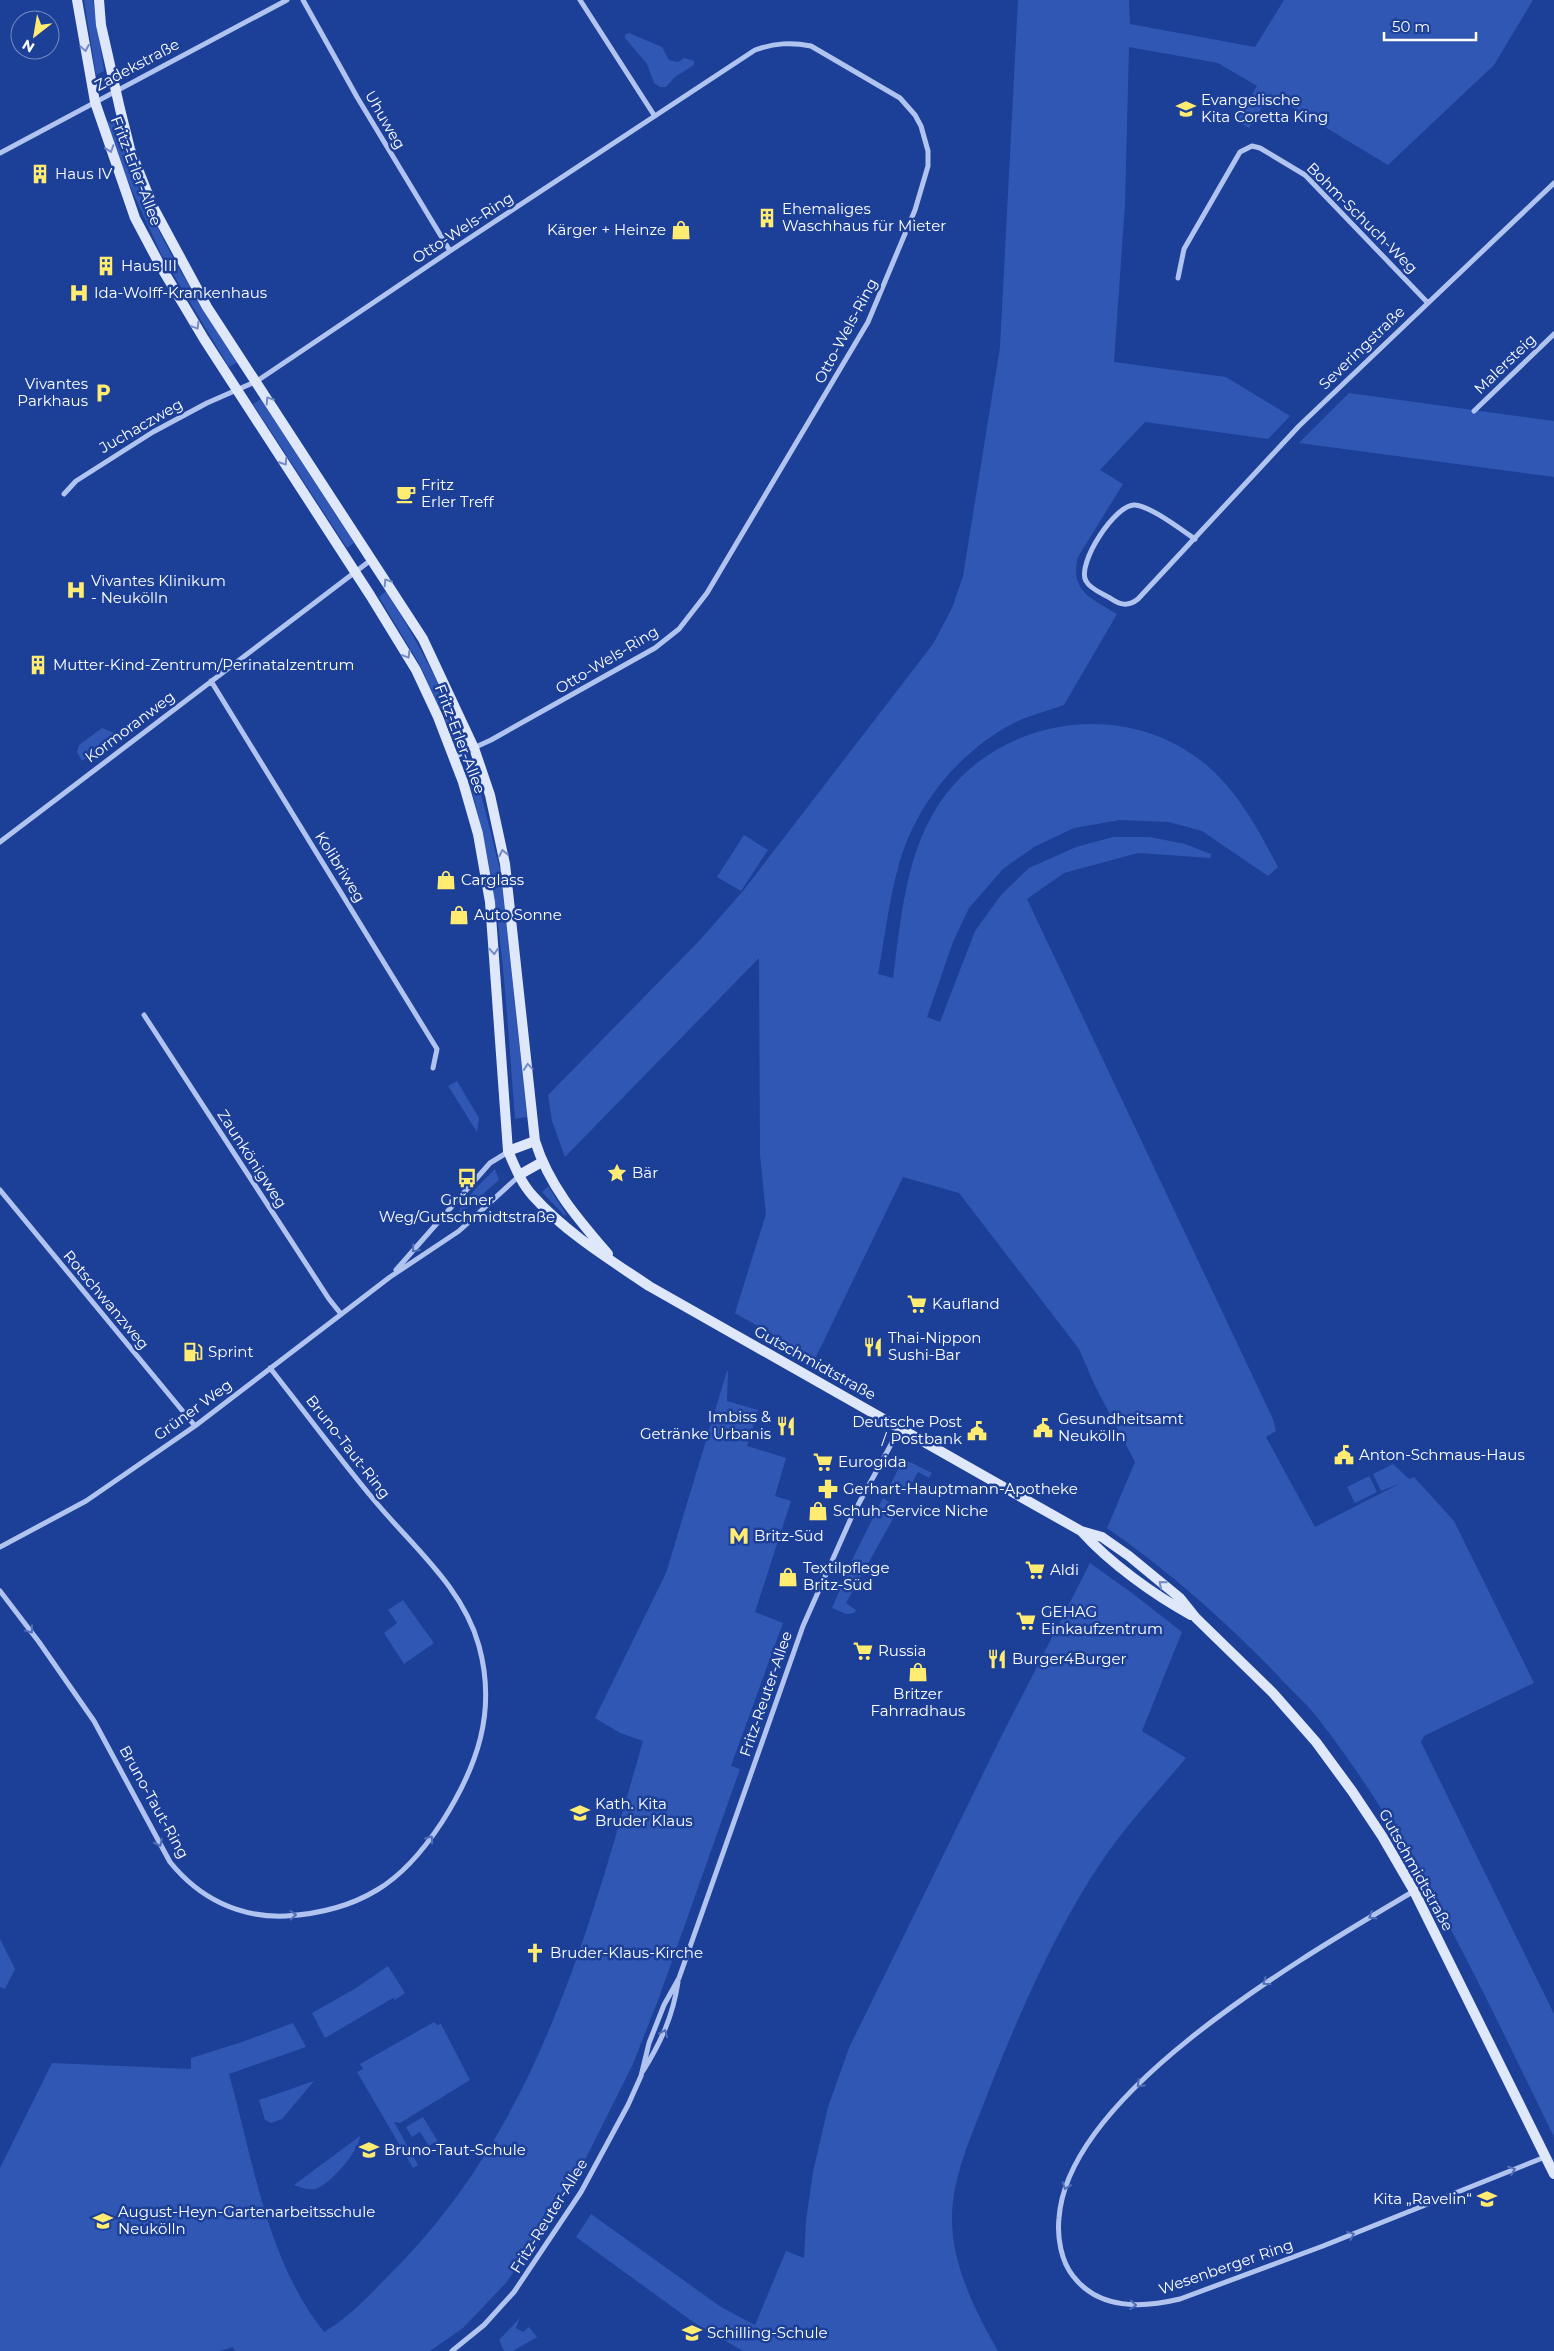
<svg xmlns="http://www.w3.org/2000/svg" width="1554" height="2351" font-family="Montserrat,sans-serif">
  <rect width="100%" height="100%" fill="#1c3f98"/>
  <path fill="#3157b4" d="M84,0H93L104,71L96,75Z
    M1018,0H1129L1130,24L1255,47L1284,0H1533L1494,65L1388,165L1270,94L1249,128L1237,121L1257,86L1218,63L1129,47L1125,204L1114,362L1226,377L1290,416L1268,439L1145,422L1100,470L1123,484L1078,557C1069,591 1092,599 1117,614L1064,705C1048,711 1029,715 1014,723C960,751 917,803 900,861C889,898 885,937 878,974L893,978C901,920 905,858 937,807C993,718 1122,696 1204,763C1238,791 1258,829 1278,867L1268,876L1202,831L1169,822L1120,820L1074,828L1034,847L1003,869L969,908L953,942L927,1017L940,1022L975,931L1001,895L1029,868L1076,847L1113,837H1150L1185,844L1211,854L1210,858L1138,853L1064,873L1027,899L1273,1419L1276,1431L1266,1437L1315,1527L1401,1483L1381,1491L1373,1474L1393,1464L1409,1479L1414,1477L1454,1521L1534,1683L1424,1736L1421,1742L1554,2014V2137C1484,1994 1418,1848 1320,1721C1309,1706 1294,1693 1281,1679C1228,1623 1170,1572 1107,1528L1135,1462L1095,1386L1079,1349L959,1193L903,1177L815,1359L735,1313L766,1214L760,1155L759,958L565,1157L552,1121L548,1095L699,941L743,891L933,644L952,608L963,576L1000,347Z
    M629,33L662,47L669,60L678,62L684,58L694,61V65L675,77L666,87H660L654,83L647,64L625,38V35Z
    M116,117C126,148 136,180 149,210C174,264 205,313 238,362L229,367L161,254L124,173L107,122Z
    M1349,393L1554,421V477L1299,443Z
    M261,399L354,543L347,548L253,404Z
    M386,591C416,639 443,688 464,741L463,745L460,746L456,744L421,667L379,597Z
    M102,728L117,734L82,761L77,752L79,745Z
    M478,782L501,874L527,1117L515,1119C506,1006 502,893 470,785Z
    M744,835L768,850L741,891L717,877Z
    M457,1081L479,1118L477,1132L448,1086Z
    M495,1169L499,1180L457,1217L456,1215L475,1189Z
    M548,1186L566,1214L565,1216L542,1192Z
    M727,1371H728L727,1401L758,1410L747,1446L786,1458L775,1496L791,1501L755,1612L783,1623L731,1766L740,1769L660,1995L633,2064L585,2160L547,2223L506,2283L463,2328L430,2351H235L233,2347L219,2351H0V2168L52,2063L191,2069V2058L242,2042L293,2023L306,2047L229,2074C253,2160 267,2261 324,2332C350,2317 371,2293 392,2272C538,2126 588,1933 643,1741L620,1733L595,1718L666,1573Z
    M904,1462H910L932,1473L929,1478L918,1472L906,1494L890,1485L901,1464Z
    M1369,1476L1377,1492L1355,1503L1347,1487Z
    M883,1498L899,1508L846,1603L856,1610L854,1613L846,1614L832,1608L855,1554Z
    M1090,1563L1132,1593L1182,1632L1142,1731L1186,1758C1158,1791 1129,1822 1104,1858C1056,1928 1017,2018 986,2098C971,2137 952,2177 952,2220C952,2265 976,2313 998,2351H743L696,2324L576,2237L591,2214L721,2307L755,2325L786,2251L804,2258L806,2221L813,2172L828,2107L849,2048L1002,1735Z
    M403,1600L434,1643L404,1664L384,1633L397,1623L388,1610Z
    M0,1939L15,1969L5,1989L0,1987Z
    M388,1966L405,1993L395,2000L393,1998L325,2038L312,2013L356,1988Z
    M434,2022L437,2025L441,2024L470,2080L400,2123L394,2122L418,2165L413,2168L357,2072L363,2069L360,2064Z
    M314,2081L282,2119L271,2123L265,2120L259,2100Z
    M423,2117L440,2145L438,2147L435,2142L429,2146L420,2132L412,2137L406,2127Z
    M360,2136C359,2151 332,2182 318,2188C311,2191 301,2188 294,2185Z
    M520,2318L516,2328L523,2332L529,2327L537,2337L513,2351H504L499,2340Z"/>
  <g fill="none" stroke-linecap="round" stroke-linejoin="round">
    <path stroke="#b1c4f0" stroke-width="5" d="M303,0L357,97L450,251
      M580,0L654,115
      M0,153L287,0
      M1178,278L1184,249L1240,152L1252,146L1260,148L1305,175L1427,302
      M1474,411L1554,334
      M64,494L76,481L153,432L207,403L257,381L450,251L755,50C775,43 791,42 811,46L900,98L915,115L921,126L928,151V166L915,210L868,322L707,593L679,629L655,648L491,740L454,757
      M1195,539C1180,529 1152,507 1135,505C1116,503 1076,564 1086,581C1090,589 1103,594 1110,598C1120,605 1128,607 1138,599L1299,426L1554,183
      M211,681L437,1049L433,1068
      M0,842L371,560
      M144,1015L329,1299L341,1314
      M0,1190L195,1426
      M396,1270L490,1163L508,1152
      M0,1547L86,1501L195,1426L390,1277L459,1231L519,1176
      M0,1591L39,1642L94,1721L170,1862C199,1898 239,1918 286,1916C319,1914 349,1907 377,1890C404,1874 425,1848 442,1822C477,1767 497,1712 479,1646C463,1587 412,1546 374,1500C338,1457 305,1412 270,1368
      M1414,1891C1312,1952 1068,2090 1059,2218C1057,2237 1061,2261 1073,2276C1099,2310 1142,2308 1180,2299L1323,2246L1545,2157
      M643,2071C661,2042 673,2016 678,1982
      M452,2351L484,2325L514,2292L581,2192L628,2105L641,2076L649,2043L664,2005L679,1978L803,1626L852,1516L900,1428"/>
    <path stroke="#dfe7fb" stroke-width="10" d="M77,0L95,102L135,218L161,267L204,339L370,595L416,670L438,717L463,782L478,834L490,902L508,1151C515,1167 521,1183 533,1196C565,1232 609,1259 649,1286L1081,1531L1102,1537L1129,1556L1180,1598L1196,1618L1273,1693L1316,1742L1352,1791L1382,1836L1414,1891L1554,2174
      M99,0L101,25L120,109L130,149L153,207L207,307L423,639L474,748L490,795L505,864L535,1141C549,1186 578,1219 608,1254
      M508,1151L535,1141
      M519,1175L542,1162
      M1082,1532C1110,1563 1154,1595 1191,1615"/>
  </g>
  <defs><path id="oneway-chevron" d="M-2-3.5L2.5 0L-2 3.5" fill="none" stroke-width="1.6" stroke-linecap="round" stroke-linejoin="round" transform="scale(1.25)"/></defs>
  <g stroke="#748bc5">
    <use href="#oneway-chevron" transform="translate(85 48) rotate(80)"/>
    <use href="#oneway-chevron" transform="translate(110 149) rotate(71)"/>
    <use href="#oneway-chevron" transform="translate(196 326) rotate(59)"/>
    <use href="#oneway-chevron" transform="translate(269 400) rotate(-123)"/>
    <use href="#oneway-chevron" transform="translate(284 462) rotate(57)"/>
    <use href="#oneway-chevron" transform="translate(387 582) rotate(-123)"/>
    <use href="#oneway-chevron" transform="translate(407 655) rotate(59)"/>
    <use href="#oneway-chevron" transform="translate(503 853) rotate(-101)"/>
    <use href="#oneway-chevron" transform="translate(494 951) rotate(86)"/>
    <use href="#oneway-chevron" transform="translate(528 1067) rotate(-95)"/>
    <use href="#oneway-chevron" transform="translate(1162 1584) rotate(-140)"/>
  </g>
  <g stroke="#506eb7">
    <use href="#oneway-chevron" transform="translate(415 1249) rotate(131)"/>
    <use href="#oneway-chevron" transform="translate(30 1630) rotate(53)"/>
    <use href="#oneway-chevron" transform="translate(430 1839) rotate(-54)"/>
    <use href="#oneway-chevron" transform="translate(159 1843) rotate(63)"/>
    <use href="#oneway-chevron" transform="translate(293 1915) rotate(-3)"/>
    <use href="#oneway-chevron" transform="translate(1372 1916) rotate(149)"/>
    <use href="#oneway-chevron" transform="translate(1266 1982) rotate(146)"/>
    <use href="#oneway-chevron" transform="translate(664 2033) rotate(-67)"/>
    <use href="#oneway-chevron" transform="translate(1140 2084) rotate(136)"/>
    <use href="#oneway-chevron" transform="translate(1512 2170) rotate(-21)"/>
    <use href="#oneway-chevron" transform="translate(1066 2186) rotate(109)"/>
    <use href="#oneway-chevron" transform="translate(1351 2235) rotate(-22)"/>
    <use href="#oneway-chevron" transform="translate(1133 2305) rotate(4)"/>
  </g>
  <defs>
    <symbol id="school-bare" viewBox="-9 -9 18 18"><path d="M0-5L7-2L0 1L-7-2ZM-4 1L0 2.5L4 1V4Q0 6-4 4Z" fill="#ffec70" stroke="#1c3f98" stroke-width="2.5" paint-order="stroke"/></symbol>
    <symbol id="building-bare" viewBox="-9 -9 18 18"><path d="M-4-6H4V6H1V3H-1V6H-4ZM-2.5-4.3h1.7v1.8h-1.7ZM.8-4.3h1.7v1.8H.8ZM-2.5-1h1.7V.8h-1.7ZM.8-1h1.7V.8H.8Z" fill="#ffec70" stroke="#1c3f98" stroke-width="2.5" paint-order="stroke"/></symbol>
    <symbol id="shop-bare" viewBox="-9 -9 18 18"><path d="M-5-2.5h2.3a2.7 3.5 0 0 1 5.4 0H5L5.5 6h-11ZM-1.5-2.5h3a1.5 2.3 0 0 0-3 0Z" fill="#ffec70" stroke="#1c3f98" stroke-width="2.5" paint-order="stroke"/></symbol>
    <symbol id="hospital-bare" viewBox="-9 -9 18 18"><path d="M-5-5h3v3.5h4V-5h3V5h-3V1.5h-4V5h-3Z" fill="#ffec70" stroke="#1c3f98" stroke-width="2.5" paint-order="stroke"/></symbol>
    <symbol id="parking-bare" viewBox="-9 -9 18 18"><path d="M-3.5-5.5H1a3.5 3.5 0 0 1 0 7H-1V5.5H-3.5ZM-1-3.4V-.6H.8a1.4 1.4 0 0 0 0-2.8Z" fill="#ffec70" stroke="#1c3f98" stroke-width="2.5" paint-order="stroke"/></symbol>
    <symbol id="cafe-bare" viewBox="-9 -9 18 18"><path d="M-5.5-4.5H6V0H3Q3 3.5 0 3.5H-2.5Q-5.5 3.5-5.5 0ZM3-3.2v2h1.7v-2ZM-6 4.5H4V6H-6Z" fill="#ffec70" stroke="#1c3f98" stroke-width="2.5" paint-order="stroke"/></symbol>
    <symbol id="sight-bare" viewBox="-9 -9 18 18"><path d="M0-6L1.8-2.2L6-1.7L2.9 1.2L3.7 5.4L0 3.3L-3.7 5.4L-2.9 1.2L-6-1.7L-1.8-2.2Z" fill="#ffec70" stroke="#1c3f98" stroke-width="2.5" paint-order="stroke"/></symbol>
    <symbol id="bus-bare" viewBox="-9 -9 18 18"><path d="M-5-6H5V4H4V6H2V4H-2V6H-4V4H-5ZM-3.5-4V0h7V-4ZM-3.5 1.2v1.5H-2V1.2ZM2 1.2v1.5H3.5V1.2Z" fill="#ffec70" stroke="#1c3f98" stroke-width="2.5" paint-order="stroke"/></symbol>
    <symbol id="supermarket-bare" viewBox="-9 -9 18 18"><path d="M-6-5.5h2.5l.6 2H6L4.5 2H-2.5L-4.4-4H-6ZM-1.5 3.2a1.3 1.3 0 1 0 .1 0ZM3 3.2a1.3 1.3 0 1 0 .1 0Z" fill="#ffec70" stroke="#1c3f98" stroke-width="2.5" paint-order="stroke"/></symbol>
    <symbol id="restaurant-bare" viewBox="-9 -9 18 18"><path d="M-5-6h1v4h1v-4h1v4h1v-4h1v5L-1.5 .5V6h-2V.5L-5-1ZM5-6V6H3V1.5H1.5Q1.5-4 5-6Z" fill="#ffec70" stroke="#1c3f98" stroke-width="2.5" paint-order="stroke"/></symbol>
    <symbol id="fuel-bare" viewBox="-9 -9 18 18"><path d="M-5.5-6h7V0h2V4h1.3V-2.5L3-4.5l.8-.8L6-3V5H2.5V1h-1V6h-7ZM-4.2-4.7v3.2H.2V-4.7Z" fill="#ffec70" stroke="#1c3f98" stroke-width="2.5" paint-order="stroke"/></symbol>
    <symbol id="civic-bare" viewBox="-9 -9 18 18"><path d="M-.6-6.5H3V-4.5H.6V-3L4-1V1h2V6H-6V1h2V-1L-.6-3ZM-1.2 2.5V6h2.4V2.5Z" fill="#ffec70" stroke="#1c3f98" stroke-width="2.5" paint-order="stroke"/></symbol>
    <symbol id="pharmacy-bare" viewBox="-9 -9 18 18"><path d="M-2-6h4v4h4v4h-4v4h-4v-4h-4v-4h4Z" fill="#ffec70" stroke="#1c3f98" stroke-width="2.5" paint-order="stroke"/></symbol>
    <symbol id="metro-bare" viewBox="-9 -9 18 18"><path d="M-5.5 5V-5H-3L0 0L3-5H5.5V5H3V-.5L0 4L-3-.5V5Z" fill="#ffec70" stroke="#1c3f98" stroke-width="2.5" paint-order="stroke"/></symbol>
    <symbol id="church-bare" viewBox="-9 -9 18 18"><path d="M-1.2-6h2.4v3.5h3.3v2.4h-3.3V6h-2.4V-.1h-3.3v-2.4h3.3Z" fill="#ffec70" stroke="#1c3f98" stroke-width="2.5" paint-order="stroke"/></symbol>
  </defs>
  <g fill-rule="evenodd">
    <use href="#school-bare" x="1172" y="95" width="28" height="28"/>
    <use href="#building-bare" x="26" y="160" width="28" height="28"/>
    <use href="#building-bare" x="753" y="204" width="28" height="28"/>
    <use href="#shop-bare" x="667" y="216" width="28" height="28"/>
    <use href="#building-bare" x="92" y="252" width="28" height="28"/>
    <use href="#hospital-bare" x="65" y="279" width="28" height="28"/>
    <use href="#parking-bare" x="89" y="379" width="28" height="28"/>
    <use href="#cafe-bare" x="392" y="480" width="28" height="28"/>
    <use href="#hospital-bare" x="62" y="576" width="28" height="28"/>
    <use href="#building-bare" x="24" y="651" width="28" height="28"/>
    <use href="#shop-bare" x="432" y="866" width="28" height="28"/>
    <use href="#shop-bare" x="445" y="901" width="28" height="28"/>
    <use href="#sight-bare" x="603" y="1159" width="28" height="28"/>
    <use href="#bus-bare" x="453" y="1164" width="28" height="28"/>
    <use href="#supermarket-bare" x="903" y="1290" width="28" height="28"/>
    <use href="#restaurant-bare" x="859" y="1333" width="28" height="28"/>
    <use href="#fuel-bare" x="179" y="1338" width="28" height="28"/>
    <use href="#restaurant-bare" x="772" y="1412" width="28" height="28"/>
    <use href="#civic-bare" x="1029" y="1414" width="28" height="28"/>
    <use href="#civic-bare" x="963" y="1417" width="28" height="28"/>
    <use href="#civic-bare" x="1330" y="1441" width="28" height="28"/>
    <use href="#supermarket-bare" x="809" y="1448" width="28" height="28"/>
    <use href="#pharmacy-bare" x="814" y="1475" width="28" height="28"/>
    <use href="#shop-bare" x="804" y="1497" width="28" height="28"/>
    <use href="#metro-bare" x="725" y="1522" width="28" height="28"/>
    <use href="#supermarket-bare" x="1021" y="1556" width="28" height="28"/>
    <use href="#shop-bare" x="774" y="1563" width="28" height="28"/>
    <use href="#supermarket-bare" x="1012" y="1607" width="28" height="28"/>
    <use href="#supermarket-bare" x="849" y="1637" width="28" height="28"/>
    <use href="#restaurant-bare" x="983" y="1645" width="28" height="28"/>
    <use href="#shop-bare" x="904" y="1658" width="28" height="28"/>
    <use href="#school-bare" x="566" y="1799" width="28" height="28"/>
    <use href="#church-bare" x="521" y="1939" width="28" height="28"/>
    <use href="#school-bare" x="355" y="2136" width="28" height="28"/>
    <use href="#school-bare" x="1473" y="2185" width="28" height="28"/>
    <use href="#school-bare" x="89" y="2207" width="28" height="28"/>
    <use href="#school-bare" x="678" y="2319" width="28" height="28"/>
  </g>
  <g text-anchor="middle" stroke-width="5" stroke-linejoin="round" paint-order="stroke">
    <g font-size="15" fill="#fff" stroke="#1c3f98">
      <text transform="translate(137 65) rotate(-28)" y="5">Zadekstraße</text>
      <text transform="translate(385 120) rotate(60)" y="5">Uhuweg</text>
      <text transform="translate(136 171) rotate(69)" y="5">Fritz-Erler-Allee</text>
      <text transform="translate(1362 218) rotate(45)" y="5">Bohm-Schuch-Weg</text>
      <text transform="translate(463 228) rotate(-33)" y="5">Otto-Wels-Ring</text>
      <text transform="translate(846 331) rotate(-62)" y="5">Otto-Wels-Ring</text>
      <text transform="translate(1362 348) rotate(-44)" y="5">Severingstraße</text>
      <text transform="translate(1505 364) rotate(-44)" y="5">Malersteig</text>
      <text transform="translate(141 426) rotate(-30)" y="5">Juchaczweg</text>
      <text transform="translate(607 660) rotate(-31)" y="5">Otto-Wels-Ring</text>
      <text transform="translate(130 727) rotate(-37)" y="5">Kormoranweg</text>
      <text transform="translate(460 739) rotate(69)" y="5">Fritz-Erler-Allee</text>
      <text transform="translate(340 867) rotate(58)" y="5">Kolibriweg</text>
      <text transform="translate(252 1159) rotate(57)" y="5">Zaunkönigweg</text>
      <text transform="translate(106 1300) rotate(50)" y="5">Rotschwanzweg</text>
      <text transform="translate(815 1363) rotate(29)" y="5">Gutschmidtstraße</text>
      <text transform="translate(193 1410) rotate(-36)" y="5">Grüner Weg</text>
      <text transform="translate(348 1447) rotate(52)" y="5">Bruno-Taut-Ring</text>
      <text transform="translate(766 1694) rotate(-71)" y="5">Fritz-Reuter-Allee</text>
      <text transform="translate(154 1802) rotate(61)" y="5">Bruno-Taut-Ring</text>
      <text transform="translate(1416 1870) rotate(61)" y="5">Gutschmidtstraße</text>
      <text transform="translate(549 2216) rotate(-58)" y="5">Fritz-Reuter-Allee</text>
      <text transform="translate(1226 2267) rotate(-19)" y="5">Wesenberger Ring</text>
    </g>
    <g font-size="15" fill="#fff" stroke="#1c3f98" text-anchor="start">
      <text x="1201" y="105">Evangelische<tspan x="1201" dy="17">Kita Coretta King</tspan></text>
      <text x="55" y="179">Haus IV</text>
      <text x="782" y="214">Ehemaliges<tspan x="782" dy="17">Waschhaus für Mieter</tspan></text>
      <text x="666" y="235" text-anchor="end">Kärger + Heinze</text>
      <text x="121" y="271">Haus III</text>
      <text x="94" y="298">Ida-Wolff-Krankenhaus</text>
      <text x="88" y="389" text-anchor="end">Vivantes<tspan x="88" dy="17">Parkhaus</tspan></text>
      <text x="421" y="490">Fritz<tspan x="421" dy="17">Erler Treff</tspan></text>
      <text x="91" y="586">Vivantes Klinikum<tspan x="91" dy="17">- Neukölln</tspan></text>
      <text x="53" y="670">Mutter-Kind-Zentrum/Perinatalzentrum</text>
      <text x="461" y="885">Carglass</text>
      <text x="474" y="920">Auto Sonne</text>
      <text x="632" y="1178">Bär</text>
      <text x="467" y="1205" text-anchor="middle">Grüner<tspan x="467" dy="17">Weg/Gutschmidtstraße</tspan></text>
      <text x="932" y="1309">Kaufland</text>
      <text x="888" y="1343">Thai-Nippon<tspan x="888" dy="17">Sushi-Bar</tspan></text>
      <text x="208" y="1357">Sprint</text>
      <text x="771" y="1422" text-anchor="end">Imbiss &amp;<tspan x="771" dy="17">Getränke Urbanis</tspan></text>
      <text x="1058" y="1424">Gesundheitsamt<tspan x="1058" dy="17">Neukölln</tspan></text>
      <text x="962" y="1427" text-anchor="end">Deutsche Post<tspan x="962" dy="17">/ Postbank</tspan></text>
      <text x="1359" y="1460">Anton-Schmaus-Haus</text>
      <text x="838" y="1467">Eurogida</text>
      <text x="843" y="1494">Gerhart-Hauptmann-Apotheke</text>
      <text x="833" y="1516">Schuh-Service Niche</text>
      <text x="754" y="1541">Britz-Süd</text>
      <text x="803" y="1573">Textilpflege<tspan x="803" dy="17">Britz-Süd</tspan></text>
      <text x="1050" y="1575">Aldi</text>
      <text x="1041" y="1617">GEHAG<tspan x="1041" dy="17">Einkaufzentrum</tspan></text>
      <text x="878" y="1656">Russia</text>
      <text x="1012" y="1664">Burger4Burger</text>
      <text x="918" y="1699" text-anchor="middle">Britzer<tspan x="918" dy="17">Fahrradhaus</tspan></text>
      <text x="595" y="1809">Kath. Kita<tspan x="595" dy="17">Bruder Klaus</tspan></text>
      <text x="550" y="1958">Bruder-Klaus-Kirche</text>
      <text x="384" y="2155">Bruno-Taut-Schule</text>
      <text x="1472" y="2204" text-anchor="end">Kita „Ravelin“</text>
      <text x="118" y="2217">August-Heyn-Gartenarbeitsschule<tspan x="118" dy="17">Neukölln</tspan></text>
      <text x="707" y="2338">Schilling-Schule</text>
    </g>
  </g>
  <g transform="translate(35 35) rotate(211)"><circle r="24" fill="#1c3f98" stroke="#778cc1"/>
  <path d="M0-4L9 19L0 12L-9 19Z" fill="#ffec70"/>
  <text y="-8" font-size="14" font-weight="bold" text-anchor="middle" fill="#ffffff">N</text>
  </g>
  <path d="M1384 32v8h92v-8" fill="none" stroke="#ffffff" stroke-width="2.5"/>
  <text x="1392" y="32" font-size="15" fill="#ffffff" stroke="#1c3f98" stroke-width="4" paint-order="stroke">50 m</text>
</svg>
